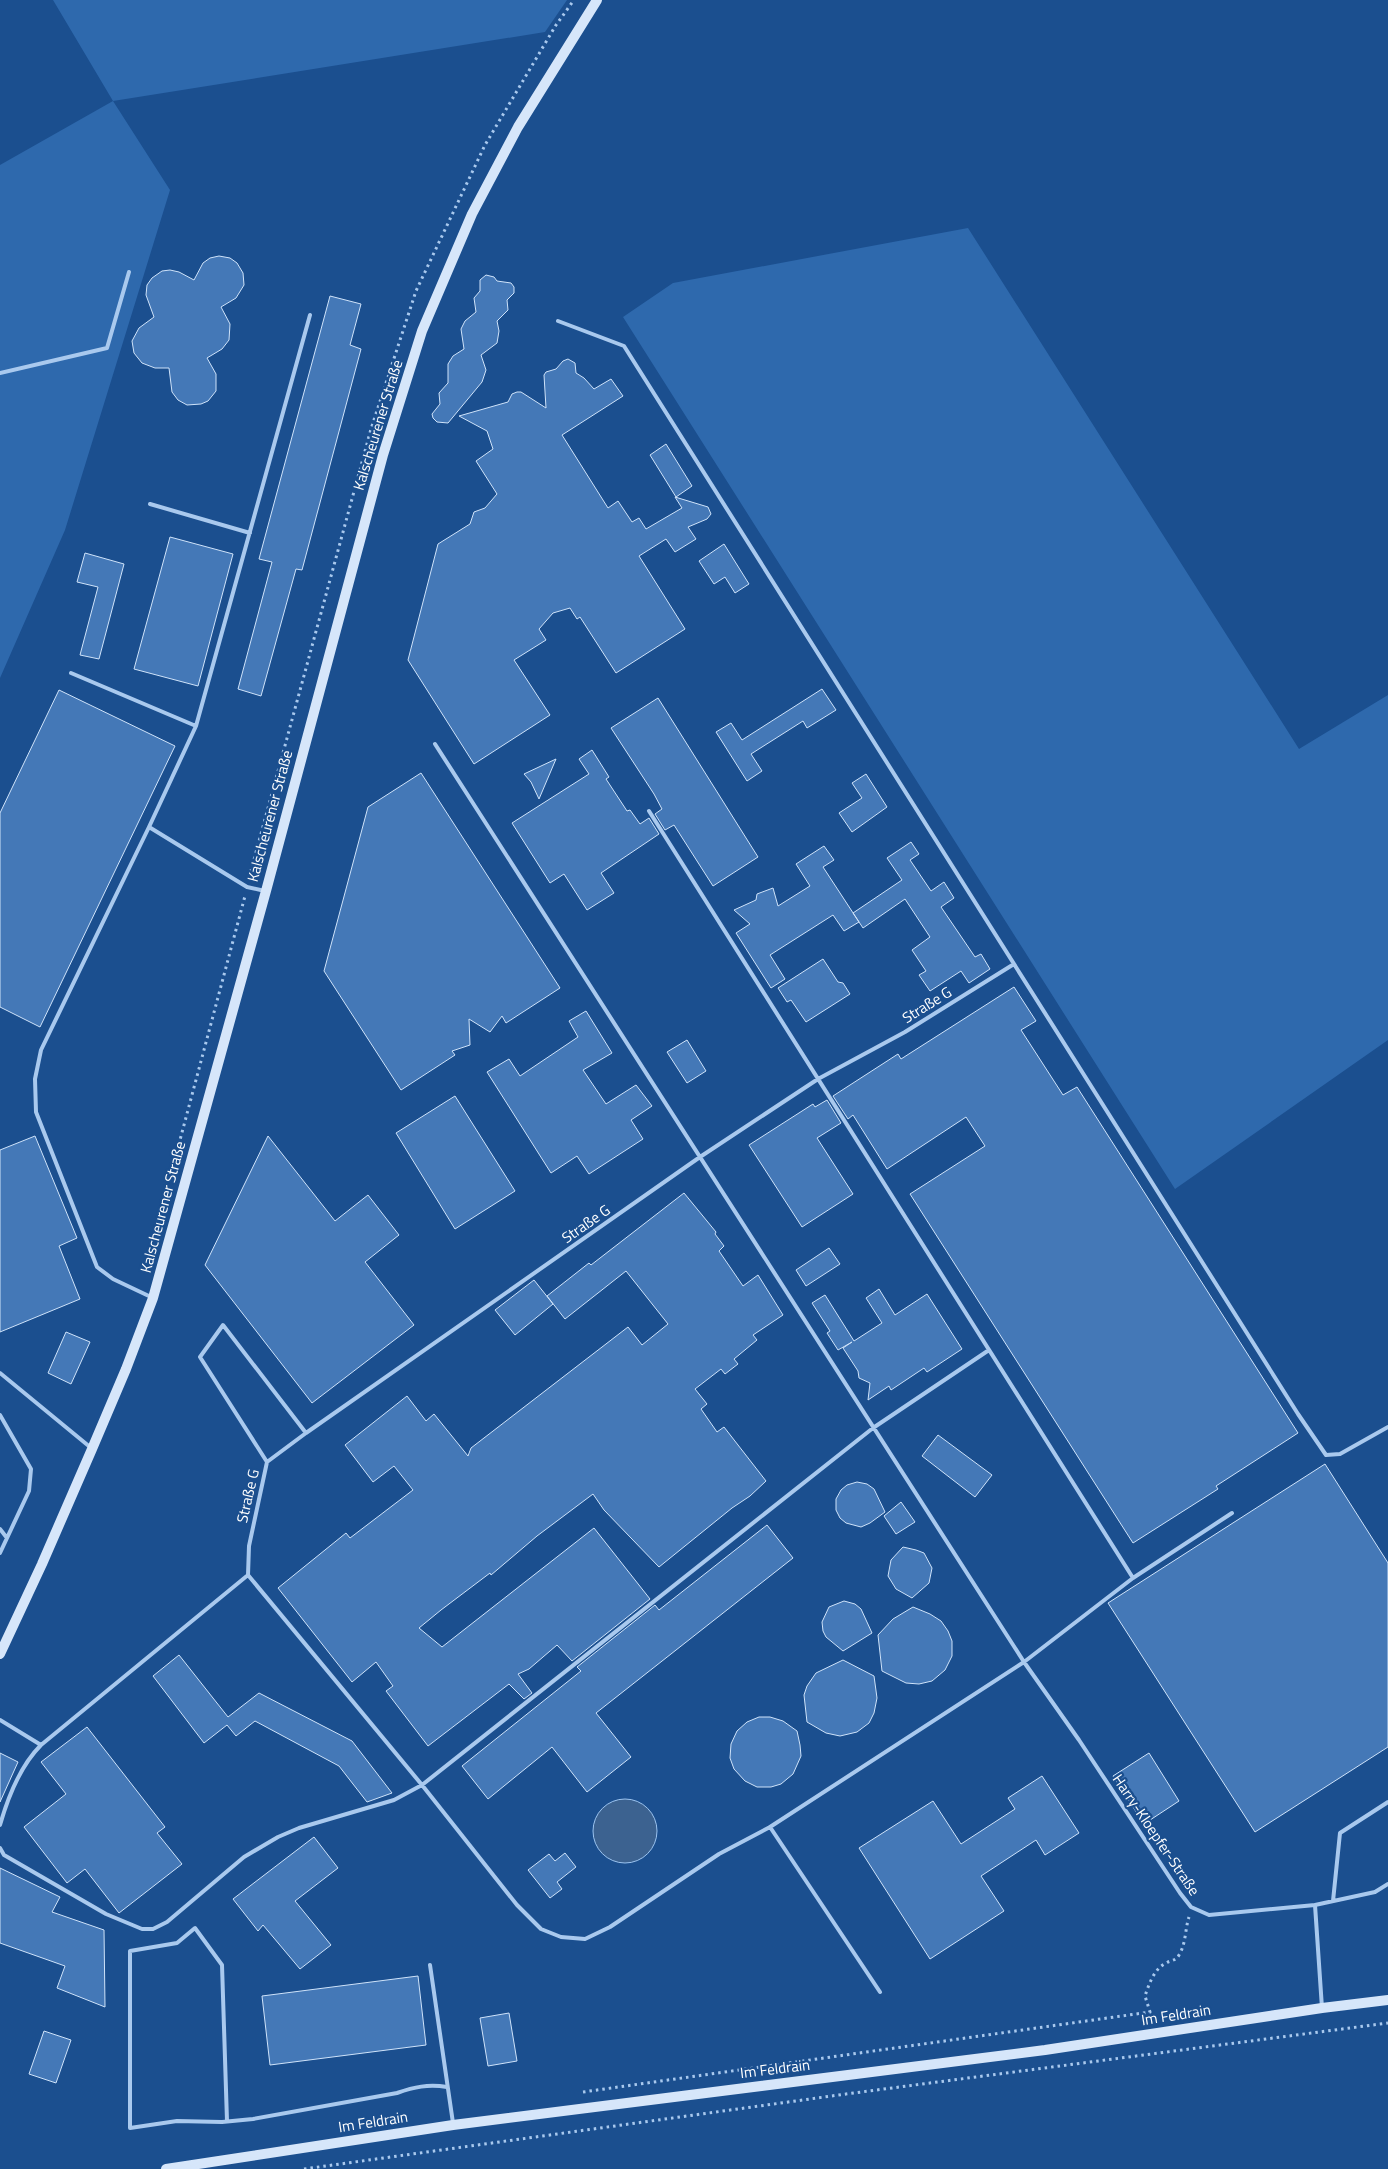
<svg xmlns="http://www.w3.org/2000/svg" width="1388" height="2169" font-family="'Titillium Web',sans-serif">
  <rect width="100%" height="100%" fill="#1b4f8f"/>
  <path fill="#2e69ad" d="M53,0H567L545,32L113,101L170,190L65,530L0,678V165L113,101Z
    M968,228L1299,749L1388,695V1040L1175,1189L623,317L673,283Z"/>
  <path fill="#3c6290" stroke="#9cc4f0" d="M593 1831a32 32 0 1 1 64 0a32 32 0 1 1-64 0Z"/>
  <path fill="#4478b7" stroke="#cfe3fa" d="M219,256L230,258L237,263L243,273L244,285L236,298L221,307L230,324L229,340L222,349L207,358L216,374V391L208,401L201,404L187,405L178,400L172,392L169,368H155L142,363L134,353L132,341L139,328L154,317L146,295L147,285L152,278L162,271L170,270L179,272L194,280L203,263L210,258Z
    M486,275L494,277L497,281L511,283L514,287V293L507,300L508,310L497,321L499,331L497,343L481,355L486,370L482,382L448,423L437,422L433,418L432,414L440,404L439,393L448,383V364L453,356L464,349L461,329L465,321L476,312L474,298L480,291V280Z
    M330,296L361,304L350,345L361,349L302,570L296,569L261,696L238,689L272,562L259,559Z
    M568,359L575,363L576,373L584,378L594,389L611,379L623,396L562,435L608,508L618,501L632,522L639,518L646,529L682,508L675,497L708,507L711,514L707,519L688,527L696,539L675,552L666,539L639,556L685,629L616,673L580,617L577,619L570,608L553,613L539,629L546,640L514,660L550,715L474,764L408,660L438,544L470,524L474,512L485,508L497,494L476,461L493,449L487,431L459,416L508,402L512,394L517,392H521L546,408L544,375L546,372L556,369L563,361Z
    M666,444L692,486L676,497L650,455Z
    M170,537L233,554L198,686L134,669Z
    M724,544L749,584L735,593L725,577L714,584L699,561Z
    M85,553L124,564L99,659L80,655L98,587L77,582Z
    M822,689L836,710L807,728L803,721L751,754L762,771L747,781L716,732L731,723L742,740Z
    M59,690L175,746L40,1027L0,1007V813Z
    M658,698L758,857L713,886L674,825L665,830L655,814L662,809L654,794L611,728Z
    M592,750L609,777L606,779L627,811L630,810L640,824L649,818L659,834L601,873L614,893L587,910L564,874L550,883L512,823L589,774L579,759Z
    M556,759L539,799L531,782L524,774Z
    M421,773L560,988L506,1023L502,1016L490,1032L469,1019L470,1045L452,1051L455,1055L401,1090L324,971L368,807Z
    M866,774L887,807L852,832L839,813L862,798L852,783Z
    M911,842L919,854L910,860L931,891L944,882L954,898L941,907L975,957L981,954L990,969L969,983L961,971L930,991L919,975L926,971L912,950L930,937L905,899L863,928L853,913L902,880L887,858Z
    M824,846L834,860L823,867L859,922L844,931L833,915L770,955L785,979L771,988L736,933L750,924L734,910L756,900L757,894L773,888L778,906L810,886L796,864Z
    M823,959L838,982L843,983L850,994L806,1022L791,1000L787,1002L778,988Z
    M1014,987L1036,1021L1021,1030L1063,1095L1077,1087L1298,1433L1216,1486L1218,1489L1133,1543L910,1194L985,1146L966,1117L887,1169L853,1115L848,1119L833,1096L898,1054L901,1059Z
    M586,1011L612,1053L583,1070L606,1104L636,1085L652,1106L631,1120L643,1139L589,1174L577,1156L551,1173L487,1072L509,1059L520,1076L578,1037L569,1021Z
    M687,1040L706,1071L687,1083L667,1052Z
    M455,1096L515,1191L455,1229L396,1133Z
    M827,1100L841,1123L817,1138L853,1194L802,1227L749,1145L813,1104L815,1107Z
    M35,1136L77,1238L59,1246L80,1299L0,1332V1150Z
    M268,1136L335,1221L368,1195L399,1235L365,1262L414,1325L312,1403L205,1265Z
    M684,1193L716,1232L715,1234L724,1246L719,1251L743,1286L758,1275L783,1315L753,1335L757,1340L734,1359L738,1364L725,1374L721,1369L695,1389L707,1404L701,1409L717,1432L724,1427L766,1481L750,1496L732,1508L659,1567L604,1510L593,1494L537,1536L491,1575L490,1573L441,1610L419,1628L442,1647L594,1528L650,1599L572,1661L557,1645L529,1669L518,1674L532,1693L524,1699L509,1684L428,1746L386,1691L393,1686L376,1662L352,1682L278,1588L346,1533L350,1538L413,1490L394,1466L373,1482L345,1445L407,1396L426,1421L434,1414L468,1456L471,1448L628,1327L642,1345L668,1324L626,1271L565,1319L547,1296L589,1263L591,1265Z
    M829,1248L840,1264L806,1286L796,1270Z
    M534,1280L553,1304L515,1335L495,1310Z
    M879,1289L895,1315L927,1294L962,1349L927,1372L924,1368L891,1390L889,1386L868,1400L870,1383L859,1378L858,1371L843,1348L852,1342L838,1350L827,1333L830,1331L812,1303L825,1295L854,1341L882,1323L866,1298Z
    M66,1332L90,1342L71,1384L48,1373Z
    M938,1435L992,1475L975,1497L922,1456Z
    M1325,1464L1388,1563V1747L1255,1832L1108,1603Z
    M857,1482L867,1484L874,1489L885,1512L870,1523L861,1527L846,1523L840,1518L836,1510V1499L841,1490L847,1485Z
    M901,1502L915,1522L896,1534L884,1516Z
    M767,1525L793,1558L596,1713L631,1757L587,1792L552,1747L488,1799L462,1766L581,1671L577,1667L655,1605L659,1610Z
    M903,1547L916,1550L924,1553L932,1568L929,1583L912,1598L896,1589L888,1576L891,1560Z
    M844,1601L855,1604L861,1609L872,1633L843,1651L826,1637L823,1631L822,1622L829,1607Z
    M913,1607L930,1614L941,1621L948,1631L952,1641V1656L945,1670L932,1681L919,1684L906,1683L882,1671L878,1635L893,1619Z
    M179,1655L228,1717L259,1693L352,1741L392,1793L367,1802L339,1766L255,1721L236,1736L227,1725L204,1743L153,1676Z
    M843,1660L874,1676L877,1698L874,1713L869,1723L857,1732L840,1736L826,1733L807,1722L804,1695L807,1686L816,1673Z
    M759,1717H770L783,1721L797,1731L800,1745L801,1756L793,1774L781,1784L771,1787H757L745,1781L734,1769L730,1758L731,1744L737,1731L747,1722Z
    M87,1727L165,1827L157,1833L182,1864L119,1913L85,1869L67,1883L24,1827L66,1794L41,1762Z
    M0,1753L18,1762L0,1802Z
    M1149,1753L1179,1801L1144,1824L1113,1776Z
    M1042,1776L1079,1833L1045,1855L1036,1840L981,1876L1004,1911L930,1959L859,1848L933,1801L961,1844L1015,1809L1008,1798Z
    M314,1837L338,1868L295,1901L331,1945L300,1969L263,1925L258,1931L233,1899Z
    M565,1853L576,1867L557,1882L562,1889L550,1898L528,1870L549,1854L555,1861Z
    M0,1868L60,1897L52,1912L104,1930L105,2007L57,1988L65,1966L0,1943Z
    M418,1976L426,2045L270,2065L262,1996Z
    M509,2013L517,2061L488,2066L480,2018Z
    M44,2031L71,2040L56,2083L29,2074Z"/>
  <g fill="none" stroke-linecap="round" stroke-linejoin="round">
    <path stroke="#a9c9ee" stroke-width="3" stroke-dasharray="2.5 4" stroke-linecap="butt" d="M249,878L371,429L416,291L485,145L556,25L574,0
      M172,1170L245,896
      M583,2092L1150,2012L1145,1996C1149,1984 1154,1969 1166,1963C1171,1960 1176,1961 1179,1955C1186,1944 1185,1929 1189,1917
      M304,2169L846,2094L1388,2023"/>
    <path stroke="#a9c9ee" stroke-width="4" d="M558,321L624,346L1298,1414L1326,1455L1340,1454L1388,1427
      M0,373L107,348L129,272
      M150,504L250,533
      M71,673L196,726
      M435,744L1024,1662L1079,1740L1180,1893L1191,1907L1209,1915L1315,1905L1322,2008
      M649,811L1133,1578
      M149,827L196,726L310,315
      M1014,964L905,1032L818,1079L700,1157L306,1433L267,1462L249,1546L248,1575L422,1785L517,1905L541,1929L561,1937L585,1939L610,1927L719,1854L770,1827L1024,1662L1133,1578L1232,1513
      M151,1297L113,1279L97,1267L36,1112L35,1079L41,1050L149,827L247,887L265,891
      M0,1373L90,1447
      M0,1415L31,1469L29,1491L0,1553
      M267,1462L200,1357L223,1325L306,1433
      M0,1529L7,1538
      M0,1720L41,1745
      M0,1825C8,1797 21,1765 41,1745L248,1575
      M770,1827L880,1992
      M0,1848L4,1855L106,1914L142,1929H153L167,1922L244,1857L278,1837L299,1828L394,1800L422,1785L873,1428L989,1350
      M1333,1901L1340,1833L1388,1802
      M1315,1905L1375,1892L1388,1884
      M430,1965L453,2123
      M227,2121L222,1965L195,1928L177,1943L130,1951V2128L177,2121L222,2122L253,2119L397,2093C414,2087 428,2084 447,2087"/>
    <path stroke="#d6e6fa" stroke-width="10" d="M0,1654L42,1564L92,1449L126,1369L153,1298L266,891L383,455L422,331L472,214L518,127L597,0
      M166,2169L453,2125L1045,2050L1322,2008L1388,2000"/>
  </g>
  <g text-anchor="middle" stroke-width="4.5" stroke-linejoin="round" paint-order="stroke">
    <g font-size="15" fill="#fff" stroke="#1b4f8f">
      <text transform="translate(378 425) rotate(-73)" y="5">Kalscheurener Straße</text>
      <text transform="translate(270 816) rotate(-75)" y="5">Kalscheurener Straße</text>
      <text transform="translate(927 1005) rotate(-32)" y="5">Straße G</text>
      <text transform="translate(163 1207) rotate(-75)" y="5">Kalscheurener Straße</text>
      <text transform="translate(586 1224) rotate(-35)" y="5">Straße G</text>
      <text transform="translate(248 1496) rotate(-77)" y="5">Straße G</text>
      <text transform="translate(1156 1835) rotate(56)" y="5">Harry-Kloepfer-Straße</text>
      <text transform="translate(1176 2015) rotate(-9)" y="5">Im Feldrain</text>
      <text transform="translate(775 2069) rotate(-7)" y="5">Im Feldrain</text>
      <text transform="translate(373 2122) rotate(-9)" y="5">Im Feldrain</text>
    </g>
  </g>
</svg>
